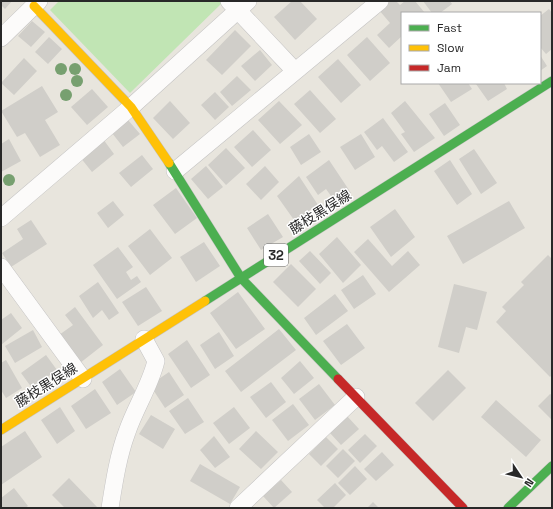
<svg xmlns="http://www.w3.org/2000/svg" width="553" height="509" font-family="'Space Grotesk','Noto Sans JP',sans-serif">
  <rect width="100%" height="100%" fill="#e8e5dd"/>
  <path fill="#c1e5b4" d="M59,1H221L222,3L130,93L50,10Z"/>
  <path fill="#d0cec9" d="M1,1H12L5,9L1,5Z
    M292,1H300L317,19L295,40L274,17Z
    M390,1H396L400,5L405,1H415L425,13H402V36L389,48L377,35L390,23L379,10Z
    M423,1H450L452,4L440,13H432Z
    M549,9L552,13V49L546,54L540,47V16Z
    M32,21L45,32L31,47L18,36Z
    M235,30L251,46L222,75L206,60Z
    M49,37L62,49L48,64L35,52Z
    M367,37L390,63L370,81L347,55Z
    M260,50L272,65L255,81L241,66Z
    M540,55L547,66L540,71Z
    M24,58L37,71L14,95L1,83Z
    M338,59L361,85L341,103L318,77Z
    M237,76L251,90L232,106L220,92Z
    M438,83H468L472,89L451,102Z
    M477,83H504L507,89L488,101L476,84Z
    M42,86L58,112L45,120L60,145L40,157L25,133L17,137L1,111Z
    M92,89L108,107L87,125L71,107Z
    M310,90L336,119L320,133L294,104Z
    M215,92L229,107L215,120L201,105Z
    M170,101L190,123L173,139L153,118Z
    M279,101L302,125L280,144L258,120Z
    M405,101L435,138L414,152L401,134L405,132L391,113Z
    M445,103L460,125L444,136L429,114Z
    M383,118L408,152L394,162L382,146L377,150L364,132Z
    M128,120L140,134L123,147L112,133Z
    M253,130L271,150L252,167L234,147Z
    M309,134L321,152L301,165L290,147Z
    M361,134L375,157L355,170L340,147Z
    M9,139L21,161L1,172V144Z
    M103,139L114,154L92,172L80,157Z
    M226,148L245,168L226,185L208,165Z
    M474,149L497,183L481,194L459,159Z
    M142,155L153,169L131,187L119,173Z
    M329,160L351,193L336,203L326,189L318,195L306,177Z
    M450,160L472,194L457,205L434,171Z
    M206,166L223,187L208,199L191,179Z
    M265,166L279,182L261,200L246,184Z
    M299,176L318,205L307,212L310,218L299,227L277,196Z
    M176,188L197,218L175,234L153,205Z
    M113,201L124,215L108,228L97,213Z
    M509,201L525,228L463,264L447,236Z
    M395,209L415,237L391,257L370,227Z
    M268,214L283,237L261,250L247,228Z
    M31,220L47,244L11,267L2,253L23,239L17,229Z
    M150,229L172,258L150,275L128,246Z
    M337,237L361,265L343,283L319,254Z
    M368,239L392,266L408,251L420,265L389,292L354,252Z
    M204,242L220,266L196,282L180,257Z
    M118,247L133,267L126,272L131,280L137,276L141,282L117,299L93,265Z
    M310,251L331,273L320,284L299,261Z
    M548,255L552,259V375L550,377L496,322L506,311L502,307L524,285L521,282Z
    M291,264L316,289L298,307L273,282Z
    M363,275L376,294L354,309L341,290Z
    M98,282L119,313L109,320L102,310L93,318L79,296Z
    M454,284L487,292L477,330L466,327L459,353L438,347Z
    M146,287L162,311L138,326L122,302Z
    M238,292L265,329L236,349L210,313Z
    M335,294L348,311L316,335L304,318Z
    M75,307L103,345L80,363L59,335L73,325L65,315Z
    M11,313L22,328L1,345V320Z
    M347,324L365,348L341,365L323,341Z
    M279,329L296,350L241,392L225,371Z
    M33,330L42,347L15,363L5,346Z
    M219,332L234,356L215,369L200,345Z
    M187,340L210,375L191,388L168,354Z
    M46,355L57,370L32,388L21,373Z
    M6,360L22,388L6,398L1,390V363Z
    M300,361L314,378L294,394L281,378Z
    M120,369L136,392L117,405L102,382Z
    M448,370L466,388L433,421L415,403Z
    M169,372L184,395L165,408L150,385Z
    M271,382L286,402L266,418L250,397Z
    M319,384L335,405L315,420L299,399Z
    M95,389L111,413L86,429L71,406Z
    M550,394L552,395V420L538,406Z
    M188,398L204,422L185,434L169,411Z
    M496,400L541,440L526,457L481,417Z
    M293,404L309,425L288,441L272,420Z
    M60,407L75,431L57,444L41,420Z
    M234,407L250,428L229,444L213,423Z
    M151,415L175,429L163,449L139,434Z
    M347,416L359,429L341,445L330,433Z
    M25,431L42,457L1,485V447Z
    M256,431L278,452L261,469L239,449Z
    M365,434L377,446L360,463L348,450Z
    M214,436L230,457L215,468L200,450Z
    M326,437L338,449L321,466L309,454Z
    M343,449L355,461L338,478L326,466Z
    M382,452L394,465L376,481L364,469Z
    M200,464L240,487L230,504L190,481Z
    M355,466L367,479L350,495L338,483Z
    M69,478L98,508H65L52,495Z
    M281,480L292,492L274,508L263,496Z
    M335,483L346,495L333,508H325L317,500Z
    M14,488L28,506L25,508H1V498Z
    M373,502L379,508H367Z"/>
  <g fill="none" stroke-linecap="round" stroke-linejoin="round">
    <defs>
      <path id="street" d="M229,1L295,71
        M1,38L39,1
        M175,171L380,1
        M1,218L131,107L248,1
        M1,267L83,379
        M110,508C114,483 118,456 127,432C135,408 150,386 156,361L144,339
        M238,508L356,397"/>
      <path id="fast" d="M169,163L241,278L338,379
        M205,301L552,81
        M508,508L552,466"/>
      <path id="slow" d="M34,6L131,107L169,163
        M1,430L205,301"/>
      <path id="jam" d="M338,379L463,508"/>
    </defs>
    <use href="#street" stroke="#c4c3c3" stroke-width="18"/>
    <use href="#fast" stroke="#c4c3c3" stroke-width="10"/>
    <use href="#slow" stroke="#c4c3c3" stroke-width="10"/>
    <use href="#jam" stroke="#c4c3c3" stroke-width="10"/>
    <use href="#street" stroke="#fcfbfa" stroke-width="17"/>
    <use href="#fast" stroke="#4caf50" stroke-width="9"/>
    <use href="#slow" stroke="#ffc107" stroke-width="9"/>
    <use href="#jam" stroke="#c62828" stroke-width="9"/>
  </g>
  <g fill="#77a070">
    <circle cx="61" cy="69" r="6"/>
    <circle cx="75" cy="69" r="6"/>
    <circle cx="77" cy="81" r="6"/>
    <circle cx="66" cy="95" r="6"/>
    <circle cx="9" cy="180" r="6"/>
  </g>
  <g text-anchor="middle" stroke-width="3" stroke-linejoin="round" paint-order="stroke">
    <rect fill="#fff" stroke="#686868" stroke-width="1" x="264" y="244" width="24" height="22" rx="3"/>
    <g font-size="13" font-weight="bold" fill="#282828">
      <text x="276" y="260">32</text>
    </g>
    <g font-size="14" fill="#282828" stroke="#fff">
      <text transform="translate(320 212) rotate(-32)" y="5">藤枝黒俣線</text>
      <text transform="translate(46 385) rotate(-32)" y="5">藤枝黒俣線</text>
    </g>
  </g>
  <rect width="553" height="509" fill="none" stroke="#282828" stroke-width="4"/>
  <rect x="401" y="12" width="140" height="72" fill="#ffffff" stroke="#a9a9a9"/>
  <rect x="409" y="25" width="20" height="6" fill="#4caf50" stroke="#a9a9a9"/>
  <text x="437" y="32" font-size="12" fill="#282828">Fast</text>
  <rect x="409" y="45" width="20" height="6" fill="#ffc107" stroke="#a9a9a9"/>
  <text x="437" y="52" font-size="12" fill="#282828">Slow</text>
  <rect x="409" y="65" width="20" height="6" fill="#c62828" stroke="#a9a9a9"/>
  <text x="437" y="72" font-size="12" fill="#282828">Jam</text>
  <g transform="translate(521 477) rotate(125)" stroke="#ffffff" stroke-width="3" paint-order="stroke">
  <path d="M0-3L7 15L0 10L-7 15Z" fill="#282828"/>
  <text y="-6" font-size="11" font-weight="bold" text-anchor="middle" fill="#282828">N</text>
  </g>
</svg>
